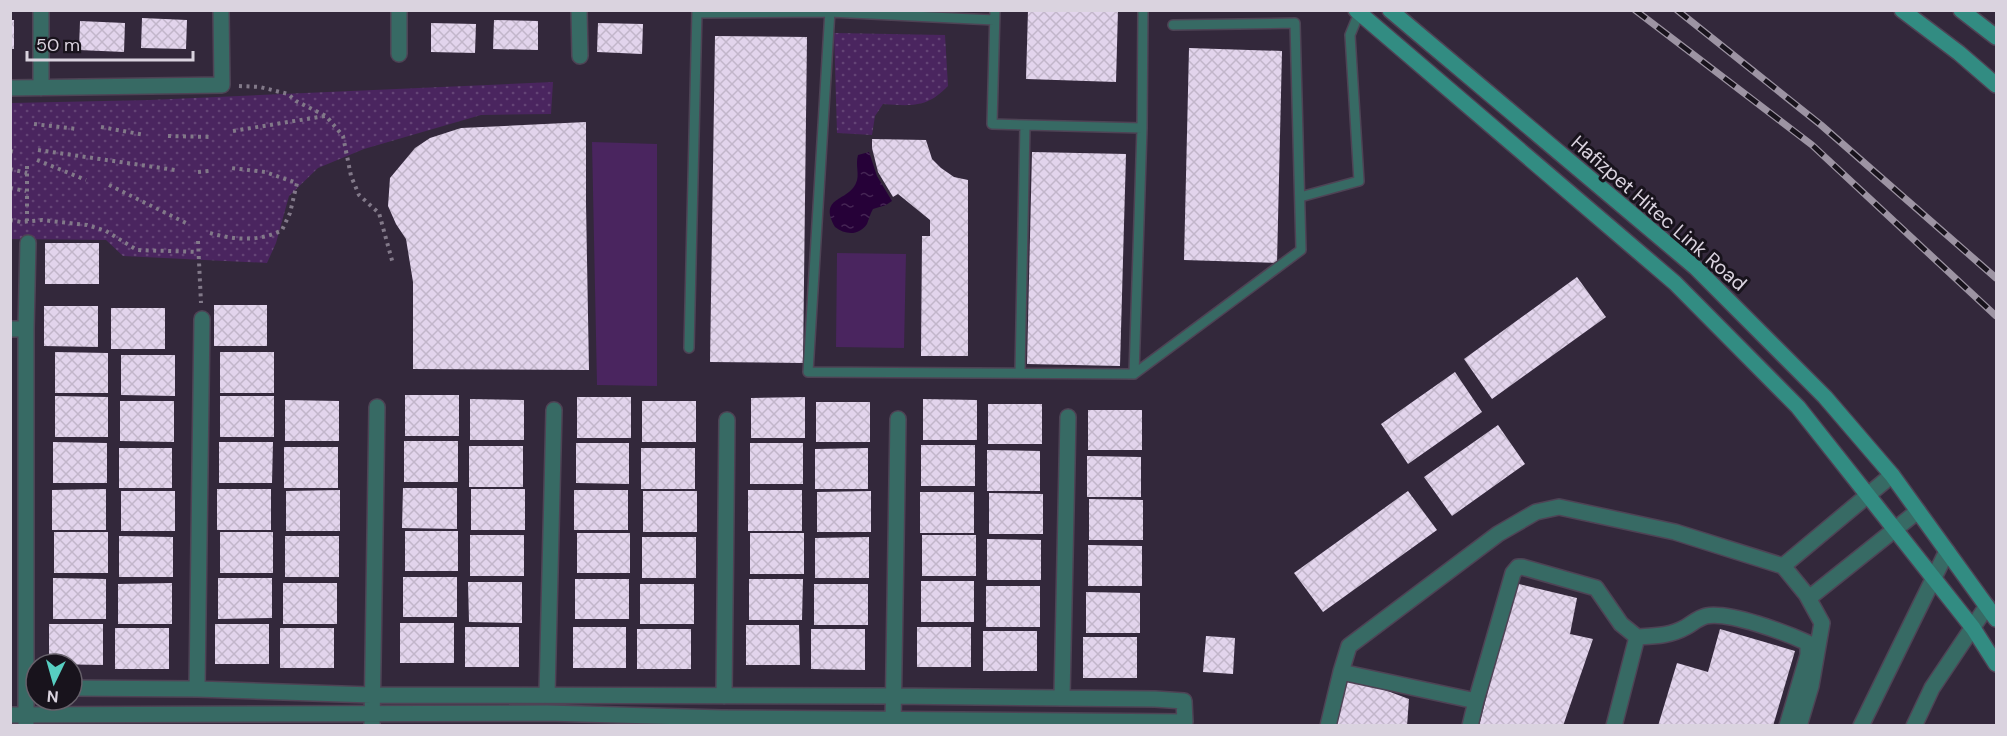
<svg xmlns="http://www.w3.org/2000/svg" width="2007" height="736" font-family="'DM Sans',sans-serif">
  <defs>
    <pattern id="green-dots" width="8" height="8" patternUnits="userSpaceOnUse" patternTransform="scale(1.5)"><rect width="8" height="8" fill="#4a255f"/><path d="M2 2h.1M6 6h.1" fill="none" stroke="#644476" stroke-width="1.8" stroke-linecap="round"/></pattern>
    <pattern id="water-ripples" width="26" height="14" patternUnits="userSpaceOnUse" patternTransform="scale(1.5)"><rect width="26" height="14" fill="#260138"/><path d="M2 4q2-2 4 0t4 0M15 11q2-2 4 0t4 0" fill="none" stroke="#452554"/></pattern>
    <pattern id="building-cross-hatch" width="8" height="8" patternUnits="userSpaceOnUse" patternTransform="scale(1.5)"><rect width="8" height="8" fill="#e2d4ec"/><path d="M0 0l8 8M0 8l8-8" fill="none" stroke="#c2b6ca"/></pattern>
  </defs>
  <rect width="100%" height="100%" fill="#33283b"/>
  <path fill="url(#green-dots)" d="M834,33L945,35L948,86C927,108 912,106 883,104L875,116L872,135L837,133Z
    M553,82L551,114L481,115L364,149L318,168L289,196L276,243L267,263L123,256L106,240L11,239V103L150,100Z"/>
  <path fill="#4a255f" d="M592,142L657,144V386L597,385Z
    M837,253L906,254L904,348L836,347Z"/>
  <path fill="url(#water-ripples)" d="M869,152L877,176L892,201L886,205L873,209C870,214 869,219 867,224C859,236 845,235 835,227C818,196 848,202 856,183C860,175 855,165 858,155Z"/>
  <path fill="url(#building-cross-hatch)" d="M1028,10H1118L1116,82L1026,79Z
    M142,18L187,20L186,49L141,48Z
    M10,20H14V49H10Z
    M494,20L538,21V50L493,49Z
    M80,21L125,23L124,52L79,50Z
    M431,23L476,24L475,53L431,52Z
    M598,23L643,24L642,54L597,52Z
    M715,36L807,37L803,363L710,362Z
    M1189,48L1282,51L1277,263L1184,260Z
    M586,122V204L589,370L413,369V282L406,239L396,224L388,206L390,178L415,148L430,138L461,128Z
    M872,139L926,140L932,159L941,168L954,177L968,180V356H921L922,236H930V220L898,194L893,197L878,172L872,148Z
    M1032,152L1126,154L1120,366L1027,364Z
    M45,243H99V284H45Z
    M1577,277L1606,317L1492,399L1464,359Z
    M214,305H267V346H214Z
    M44,306H98V347L44,346Z
    M111,308H165V349H111Z
    M55,352L108,353V393H55Z
    M220,352H274V393H220Z
    M121,355H175V396L121,395Z
    M1455,372L1482,412L1408,464L1381,424Z
    M405,395H459V436H405Z
    M55,396L108,397V437H55Z
    M220,396H274V437H220Z
    M577,397H631V438H577Z
    M805,397V438H751V398Z
    M470,399L524,400V440H470Z
    M923,399L977,400V440H923Z
    M285,400L339,401V441H285Z
    M120,401H174V442L120,441Z
    M642,401H696V442H642Z
    M816,402H870V442H816Z
    M988,404H1042V444H988Z
    M1088,410H1142V450H1088Z
    M1498,425L1525,464L1452,516L1424,477Z
    M404,441H458V482H404Z
    M53,442L107,443V483H53Z
    M219,442H273L272,483H219Z
    M576,443H629V484L576,483Z
    M750,443H803V484H750Z
    M921,445H975V486H921Z
    M469,446H523V487H469Z
    M284,447H338V488H284Z
    M119,448H172V488H119Z
    M641,448H695V489H641Z
    M868,448V489H815V449Z
    M987,450L1040,451V491H987Z
    M1087,456L1141,457V497H1087Z
    M403,488H457V529L402,528Z
    M106,489V530H52V490Z
    M217,489H271V530H217Z
    M471,489H525V530H471Z
    M340,490V531H286V491Z
    M574,490H628V530H574Z
    M748,490H802V531H748Z
    M121,491H175V531H121Z
    M643,491H697V532H643Z
    M871,491V532H817V492Z
    M1408,491L1437,530L1323,612L1294,573Z
    M920,492H974V533H920Z
    M989,493L1043,494V534H989Z
    M1089,499L1143,500V540H1089Z
    M405,531H458V571H405Z
    M54,532H108V573H54Z
    M220,532H273V573H220Z
    M577,533H630V573H577Z
    M750,533H804V574H750Z
    M470,535H524V576H470Z
    M922,535H976V576H922Z
    M119,536L173,537V577H119Z
    M285,536H339V577H285Z
    M642,537H696V578H642Z
    M869,537V578H815V538Z
    M987,539L1041,540V580H987Z
    M1088,545L1142,546V586H1088Z
    M403,577H457V617H403Z
    M53,578L106,579V619H53Z
    M218,578H272V618L218,619Z
    M575,579H629V619H575Z
    M749,579H803L802,620H749Z
    M921,581H974V622H921Z
    M468,582H522V623L469,622Z
    M172,583V624H118V584Z
    M283,583H337V624H283Z
    M1515,583L1577,598L1570,634L1593,639L1563,726H1479Z
    M640,584H694V624H640Z
    M814,584H868V625H814Z
    M986,586H1040V627H986Z
    M1086,592L1140,593V633H1086Z
    M400,623H454V663H400Z
    M49,624H103V665L49,664Z
    M215,624H269V664H215Z
    M746,625H799L800,665H746Z
    M465,627H519V667H465Z
    M573,627H626V668H573Z
    M917,627H971V667H917Z
    M115,628H169V669H115Z
    M280,628H334V668H280Z
    M637,629H691V669H637Z
    M811,629H865V670L811,669Z
    M1720,629L1795,651L1773,726H1658L1677,663L1708,672Z
    M983,631H1037V671H983Z
    M1206,636L1235,638L1233,674L1203,672Z
    M1083,637H1137V678H1083Z
    M1347,676L1409,699L1407,726H1335Z"/>
  <g fill="none" stroke-linecap="round" stroke-linejoin="round">
    <defs>
      <path id="service" d="M830,10L808,372L1134,374L1301,250L1295,23L1173,25
        M995,10L992,124L1142,128
        M697,13L830,12L994,20
        M1300,197L1359,181L1350,35L1359,13
        M689,348L697,10
        M1020,373L1025,125
        M1134,374L1142,128L1143,10"/>
      <path id="minor" d="M579,10L580,56
        M399,54V10
        M10,88L222,85L221,10
        M41,88V10
        M10,329H26V726
        M26,329L28,243
        M1783,566L1892,475
        M1809,598L1918,511
        M1341,672L1476,701L1470,726
        M197,689L202,319
        M547,694L554,410
        M724,696L727,420
        M1062,697L1068,417
        M1476,701L1513,573L1518,567H1522L1596,588L1621,624L1637,637C1655,636 1670,636 1686,627C1693,623 1698,618 1706,616C1729,611 1786,633 1808,643V655L1787,726
        M10,715L547,713L722,718L1185,722L1184,701L1155,699L893,696L371,695L197,689L72,688
        M372,726L377,407
        M893,726L898,419
        M1328,726L1341,672L1349,646L1498,534L1536,512L1559,507L1675,532L1783,566L1806,594L1822,623L1811,686L1799,726
        M1614,726L1637,637"/>
      <path id="tertiary" d="M1861,726L1947,551
        M1914,726L1932,688L1987,606"/>
      <path id="secondary" d="M1356,10L1675,283L1798,407L1973,628L1996,664
        M1390,10L1695,267L1825,397L1892,475L1996,619
        M1902,10L1959,53L1996,85
        M1961,10L1996,37"/>
    </defs>
    <use href="#service" stroke="#4e4355" stroke-width="12"/>
    <use href="#minor" stroke="#4e4355" stroke-width="18"/>
    <use href="#tertiary" stroke="#4e4355" stroke-width="18"/>
    <use href="#secondary" stroke="#4e4355" stroke-width="18"/>
    <path stroke="#827989" stroke-width="4" stroke-dasharray="3 4.5" stroke-linecap="butt" d="M239,86L260,87L288,94L296,101L326,116L343,136L351,176L359,195L379,213L393,264
      M10,123H12
      M34,124L77,129
      M101,127L145,135
      M233,131L325,116
      M168,136L211,137
      M38,150L175,170
      M10,151L16,152
      M37,160L86,180
      M27,166V221
      M10,169L27,173
      M198,172L209,171
      M109,185L188,224
      M10,188L26,191
      M10,220L21,222L42,220L87,225L106,231L137,250L198,252
      M210,233C234,240 260,242 282,230L290,213L297,183L265,172L231,168
      M198,241L201,303"/>
    <use href="#service" stroke="#376a64" stroke-width="9"/>
    <use href="#minor" stroke="#376a64" stroke-width="15"/>
    <use href="#tertiary" stroke="#376a64" stroke-width="15"/>
    <use href="#secondary" stroke="#328c82" stroke-width="15"/>
    <defs>
      <path id="rail" d="M1635,10L1812,145L1996,316
        M1677,10L1821,125L1996,278"/>
    </defs>
    <use href="#rail" stroke="#9d94a3" stroke-width="7"/>
    <use href="#rail" stroke="#18131c" stroke-width="4.5" stroke-dasharray="14" stroke-linecap="butt"/>
  </g>
  <g text-anchor="middle" stroke-width="6" stroke-linejoin="round" paint-order="stroke">
    <g font-size="20" fill="#dad3df" stroke="#18131c">
      <text transform="translate(1659 213) rotate(41)" y="7">Hafizpet Hitec Link Road</text>
    </g>
  </g>
  <rect width="2007" height="736" fill="none" stroke="#dad3df" stroke-width="24"/>
  <g transform="translate(54 682) rotate(185)"><circle r="28" fill="#18131c" stroke="#66606a" stroke-width="1.5"/>
  <path d="M0-4.5L10 22L0 15L-10 22Z" fill="#57cec1"/>
  <text y="-9" font-size="16" font-weight="bold" text-anchor="middle" fill="#dad3df">N</text>
  </g>
  <path d="M27 51v9h166v-9" fill="none" stroke="#dad3df" stroke-width="3"/>
  <text x="36" y="51" font-size="18" fill="#dad3df" stroke="#18131c" stroke-width="4.5" paint-order="stroke">50 m</text>
</svg>
